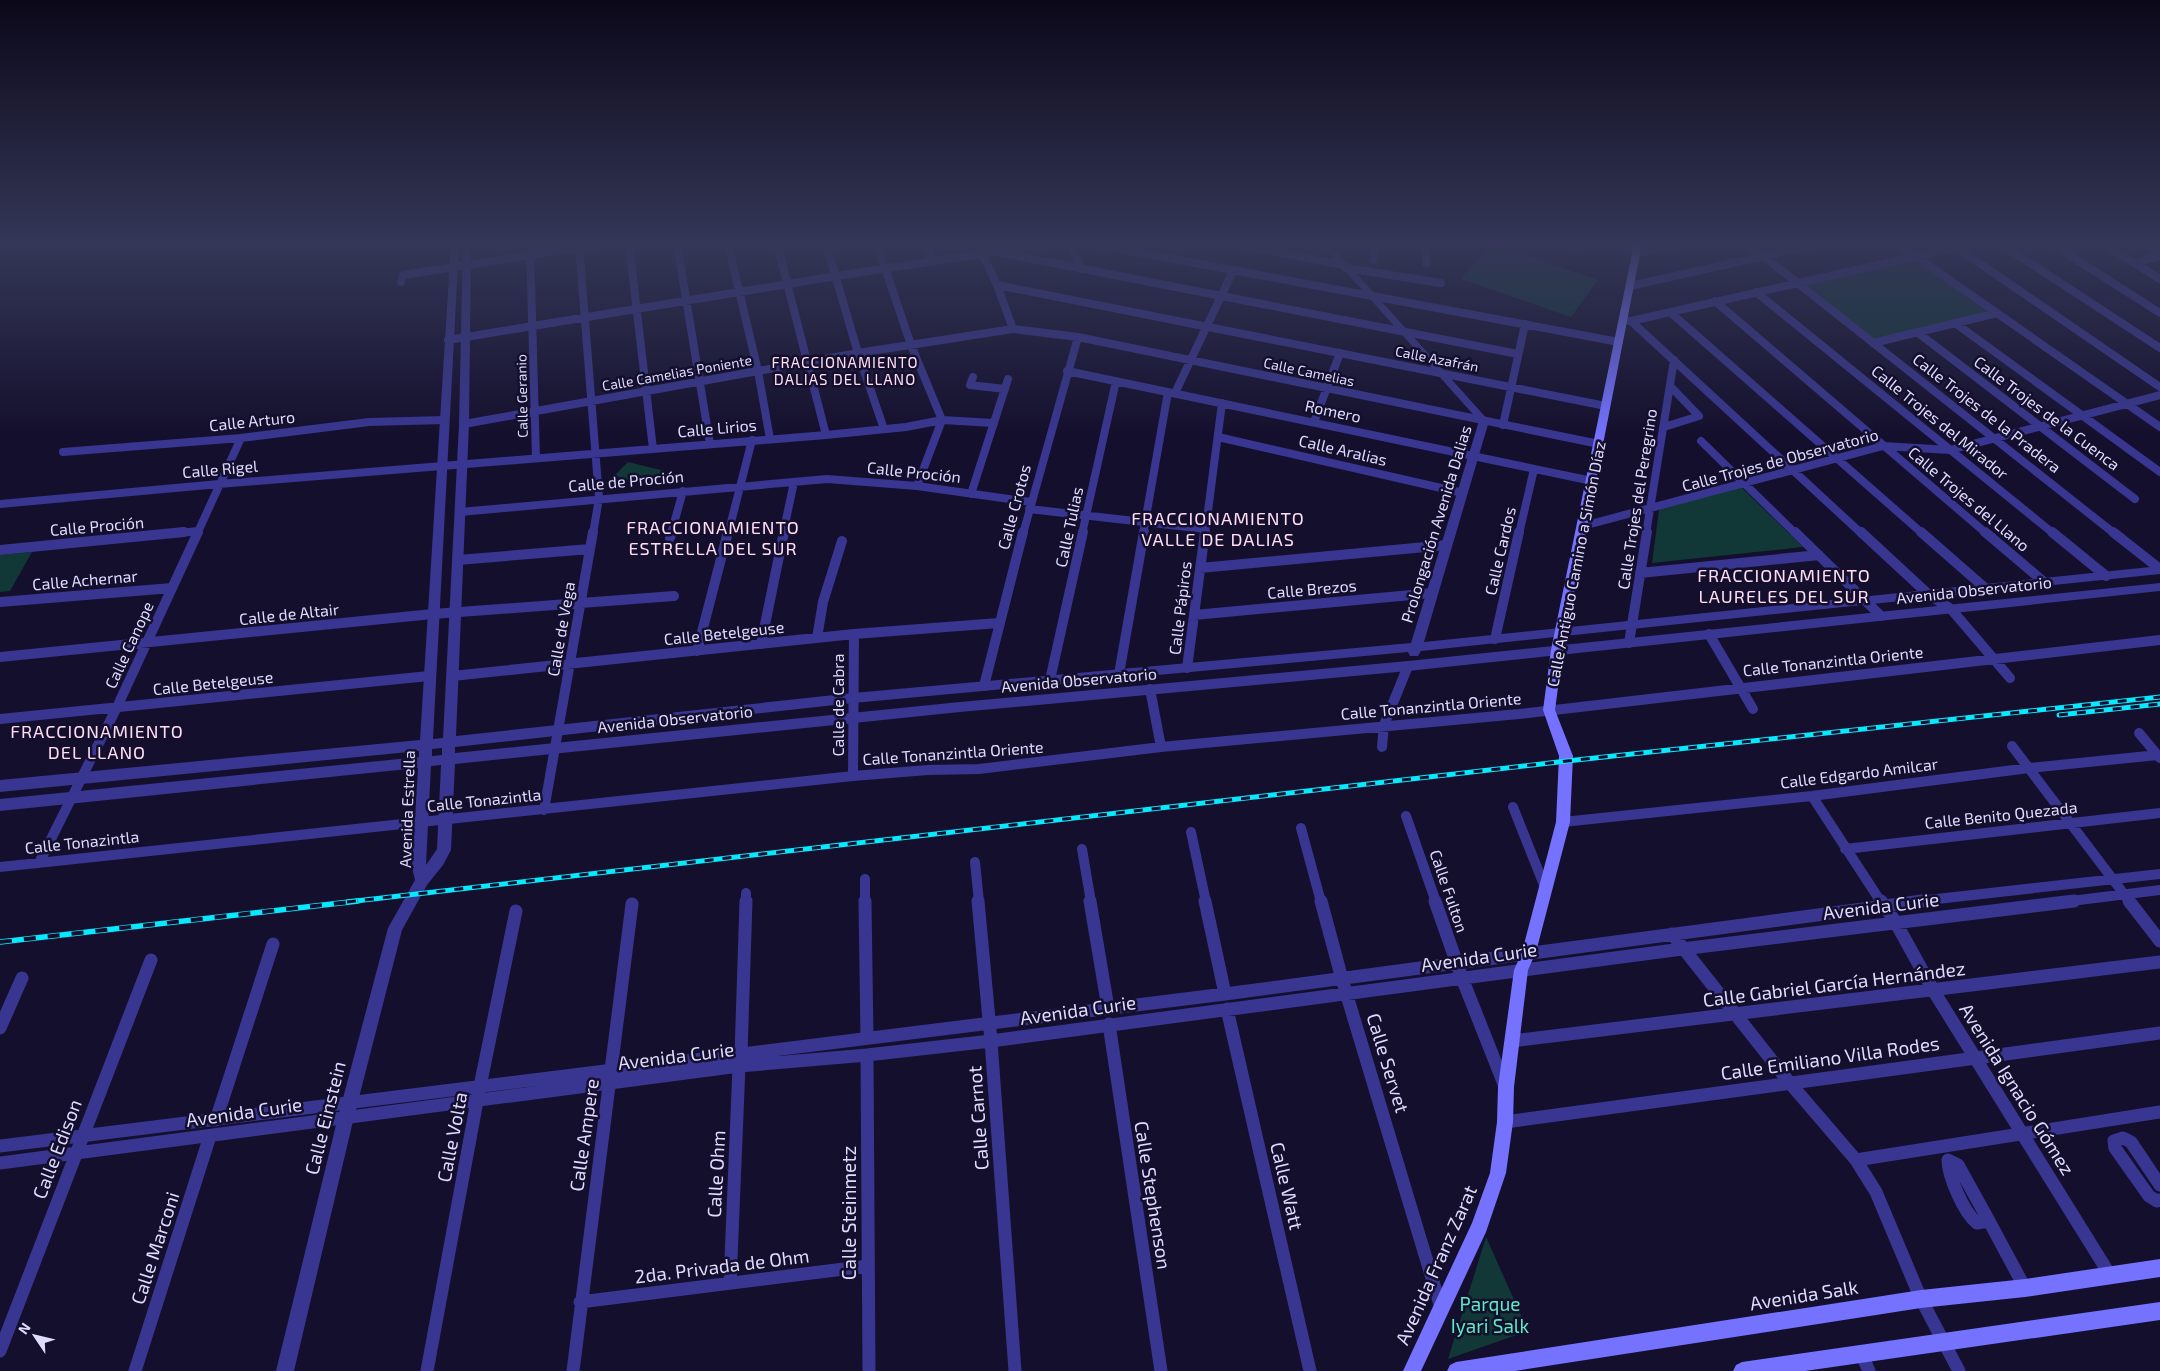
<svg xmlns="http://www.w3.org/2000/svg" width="2160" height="1371" font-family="'Exo 2',sans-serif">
  <rect width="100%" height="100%" fill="#140f2d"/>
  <path fill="#113836" d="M1491,244L1598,280L1571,317L1461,279Z
    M1913,259L1990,313L1873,340L1802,284Z
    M628,462L665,471L651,486L614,476Z
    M1740,486L1803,547L1652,563L1659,510Z
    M32,552L10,591L0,592V555Z
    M1486,1237L1528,1331L1448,1359Z"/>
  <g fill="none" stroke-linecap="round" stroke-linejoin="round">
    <path stroke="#383690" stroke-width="8" d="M530,244L536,458
      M579,244L599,498L593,534
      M629,244L653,449
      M677,244L710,444
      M728,244L758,371L770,439
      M777,244L826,435
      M826,244L858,353L884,429
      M877,244L911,345L942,420L917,486
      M926,244L932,261
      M978,244L997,285L1013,329
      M1071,244L1081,269
      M1093,244L1619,342
      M1237,244L1344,265
      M1425,244L1426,263
      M1575,244L1576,246
      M1748,244L2115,534
      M1898,244L2160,427
      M2001,244L2160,348
      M2052,244L2160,313
      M2104,244L2160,279
      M2148,244L2160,251
      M1956,247L2160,387
      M1002,253L1518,354
      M1636,254L1679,244
      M1373,260L1377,244
      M2134,263L2160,256
      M1346,268L1441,283
      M401,282L403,275L602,244
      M997,285L1606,406
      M1630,286L1818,244
      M1756,292L2054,534
      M1715,301L1987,534
      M1670,312L1923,534
      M1623,320L1631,321L1862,534
      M1631,321L1971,244
      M1955,323L2160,472
      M1917,332L2135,499
      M448,340L836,276L1046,244
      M1873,343L1997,313
      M1067,371L1592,481
      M973,377L970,385L1005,389
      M1175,393L1233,271
      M1314,422L1340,353
      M464,424L858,353L1013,329L1078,337L1599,444
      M1503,425L1525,324
      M1664,427L1699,416L1670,386
      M1218,437L1463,493
      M1701,441L1796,534
      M63,452L241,438L369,422L444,420
      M971,494L1008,379
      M0,504L219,484L826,435L906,427L942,420L994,423
      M1029,509L1205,529
      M460,512L827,479L917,486L1031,502
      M1583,526L1883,446L1950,450L2160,395
      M171,534L198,531
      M197,534L241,438
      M671,534L683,491
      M728,534L752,440
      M783,534L794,482
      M1023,534L1078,337
      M1082,534L1116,381
      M1143,534L1168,392
      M1205,534L1222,403
      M1519,534L1534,469
      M1646,534L1674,360"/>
    <path stroke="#383690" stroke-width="10" d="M1795,532L1881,616
      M1861,532L1928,594L1951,609L2010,678
      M1921,532L1985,588
      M1985,532L2044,582
      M2052,532L2106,576
      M2113,532L2160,569
      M670,538L672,532
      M0,550L184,532
      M458,560L590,549
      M1200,568L1447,545
      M1640,573L1819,555
      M0,602L172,588
      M1194,615L1433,593
      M1709,634L1753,709
      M817,638L823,602L842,541
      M1495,639L1519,532
      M1629,643L1647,532
      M761,644L784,532
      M697,651L728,532
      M0,657L433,614L674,596
      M1187,668L1205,532
      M1119,674L1144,532
      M452,676L854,634L999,623
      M1050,680L1083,532
      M984,686L1023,532
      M1150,689L1161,747
      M0,719L429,676
      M2139,733L2160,758
      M2012,746L2130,902
      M1382,747L1384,725L1408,666
      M853,776L854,634
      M1812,796L1881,902
      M1513,807L1546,890
      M544,810L593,532
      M1406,816L1436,902
      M1563,822L1812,796L2029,768L2158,755
      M1301,828L1321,902
      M1191,832L1206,902
      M1082,849L1091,902
      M1845,849L2160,813
      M975,862L979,902
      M39,863L117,707L198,532
      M0,867L853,776L928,770L979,769L1161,747L1519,714L2160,640
      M865,879V902
      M746,902V893
      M1910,902L2160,874
      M2063,902L2160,890"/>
    <path stroke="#383690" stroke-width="13" d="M865,901L867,1038
      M978,901L991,1041L1015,1371
      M1090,901L1108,1008
      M1205,901L1225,994
      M1321,901L1342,979L1441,1308
      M1435,901L1462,978L1504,1084
      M1881,901L1896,923L1933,990L2110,1275
      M2129,901L2160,941
      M1672,934L1789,1082L1856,1160L1876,1192L1921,1299L1959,1371
      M1227,1009L1310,1371
      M1109,1024L1161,1371
      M0,1028L22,978
      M1512,1041L2160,962
      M741,1054L746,901
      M867,1055L869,1371
      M216,1120L273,944
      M1505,1122L2160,1033
      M0,1146L1225,994L1922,901
      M1856,1160L2160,1112
      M1948,1160L1958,1165L1989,1221L1977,1223C1964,1213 1948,1176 1948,1160Z
      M0,1163L739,1066L867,1055L991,1041L1682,949L2074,901
      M2160,1185L2131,1142L2123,1138L2114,1141L2115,1148L2149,1196L2157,1201L2160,1200
      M1989,1221L2025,1288
      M730,1283L739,1066
      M580,1302L868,1266
      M0,1351L151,960
      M1861,1353L1869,1371
      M135,1371L210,1136
      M427,1371L477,1101L516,911
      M573,1371L632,904"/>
    <path fill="#383690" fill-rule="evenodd" d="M451,244H459L433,739L443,738L459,424L463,244H471L469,424L456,736L853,693L1411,643L1479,421L1321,244H1330L1489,421L1424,642L2160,566V574L1421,651L1418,656H1410L1408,652L853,703L455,747V753L960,702L1408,661L2160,583V591L1408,671L960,712L455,764L451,850L443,865L427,885L402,930L354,1117L294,1371H276L338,1117L388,928L415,880L412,867L418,768L0,811V799L419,757V751L0,792V780L420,740ZM442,748V755L432,756V749ZM441,765L437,849L426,865L431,766Z"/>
    <path fill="#7472ff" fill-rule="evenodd" d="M1634,244H1642L1563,650L1555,710L1573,756L1570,822L1536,952L1528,970L1514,1087L1513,1122L1506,1173L1486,1232L1421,1371H1403L1472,1223L1490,1173L1497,1122L1498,1087L1514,970L1522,952L1556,822L1559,756L1543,710L1551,650Z
      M2160,1259V1277L2025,1297L1921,1308L1515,1371H1447L1450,1365L1456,1362L1921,1290L2025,1279Z
      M2160,1302V1320L1805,1371H1733L1736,1365L1742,1362Z"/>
    <defs>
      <path id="rail-far1" d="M2059,715L2160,704
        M347,902L1567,761L2160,697"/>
      <path id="rail" d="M0,942L358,901"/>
    </defs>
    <use href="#rail-far1" stroke="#07e9ff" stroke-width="5"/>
    <use href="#rail" stroke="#07e9ff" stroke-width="5.5"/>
    <use href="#rail-far1" stroke="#140f2d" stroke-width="3" stroke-dasharray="9" stroke-linecap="butt"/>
    <use href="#rail" stroke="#140f2d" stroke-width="4" stroke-dasharray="12" stroke-linecap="butt"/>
  </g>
  <linearGradient id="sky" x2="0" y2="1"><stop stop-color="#0b0819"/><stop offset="0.56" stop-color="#343757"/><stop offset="1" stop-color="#343757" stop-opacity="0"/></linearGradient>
  <rect width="2160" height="436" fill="url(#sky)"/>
  <g text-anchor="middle" stroke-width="5" stroke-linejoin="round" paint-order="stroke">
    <g font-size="14" fill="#dfdbff" stroke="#140f2d">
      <text transform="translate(1437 359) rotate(11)" y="5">Calle Azafrán</text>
      <text transform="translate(1309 372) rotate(12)" y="5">Calle Camelias</text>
      <text transform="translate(677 373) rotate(-10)" y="5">Calle Camelias Poniente</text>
      <text transform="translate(522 396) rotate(-91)" y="5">Calle Geranio</text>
    </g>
    <g font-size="15" letter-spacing="1" fill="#ffddf3" stroke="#140f2d">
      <text x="845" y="368">FRACCIONAMIENTO<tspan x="845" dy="17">DALIAS DEL LLANO</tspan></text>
    </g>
    <g font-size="16" fill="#dfdbff" stroke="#140f2d">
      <text transform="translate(1333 411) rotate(12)" y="6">Romero</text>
      <text transform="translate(1987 413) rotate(38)" y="6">Calle Trojes de la Pradera</text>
      <text transform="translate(2047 413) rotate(37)" y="6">Calle Trojes de la Cuenca</text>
      <text transform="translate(252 421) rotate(-6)" y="6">Calle Arturo</text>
      <text transform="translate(1940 422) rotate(39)" y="6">Calle Trojes del Mirador</text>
      <text transform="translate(717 428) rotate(-5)" y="6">Calle Lirios</text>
      <text transform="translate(1343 450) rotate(13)" y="6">Calle Aralias</text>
      <text transform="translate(1780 460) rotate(-15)" y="6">Calle Trojes de Observatorio</text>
      <text transform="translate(220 469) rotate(-5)" y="6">Calle Rigel</text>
      <text transform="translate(914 472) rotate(6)" y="6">Calle Proción</text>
      <text transform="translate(626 481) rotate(-5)" y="6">Calle de Proción</text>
      <text transform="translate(1637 499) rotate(-81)" y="6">Calle Trojes del Peregrino</text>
      <text transform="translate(1969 499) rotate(40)" y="6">Calle Trojes del Llano</text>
      <text transform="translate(1014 507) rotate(-75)" y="6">Calle Crotos</text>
      <text transform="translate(1436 524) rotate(-73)" y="6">Prolongación Avenida Dalias</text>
      <text transform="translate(97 526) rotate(-5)" y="6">Calle Proción</text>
      <text transform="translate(1069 527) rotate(-78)" y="6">Calle Tulias</text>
      <text transform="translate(1500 551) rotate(-77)" y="6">Calle Cardos</text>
      <text transform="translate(1576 564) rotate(-79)" y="6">Calle Antiguo Camino a Simón Díaz</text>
      <text transform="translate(85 580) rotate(-5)" y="6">Calle Achernar</text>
      <text transform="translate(1312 589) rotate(-5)" y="6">Calle Brezos</text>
      <text transform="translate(1974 590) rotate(-6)" y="6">Avenida Observatorio</text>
      <text transform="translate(1180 608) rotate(-83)" y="6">Calle Pápiros</text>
      <text transform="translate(289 614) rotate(-6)" y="6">Calle de Altair</text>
      <text transform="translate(561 629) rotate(-80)" y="6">Calle de Vega</text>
      <text transform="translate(724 633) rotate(-6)" y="6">Calle Betelgeuse</text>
      <text transform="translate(129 645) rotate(-65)" y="6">Calle Canope</text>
      <text transform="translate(1833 661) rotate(-6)" y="6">Calle Tonanzintla Oriente</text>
      <text transform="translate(1079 680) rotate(-5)" y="6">Avenida Observatorio</text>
      <text transform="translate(213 683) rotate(-6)" y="6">Calle Betelgeuse</text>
      <text transform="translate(838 705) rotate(-90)" y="6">Calle de Cabra</text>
      <text transform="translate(1431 706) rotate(-5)" y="6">Calle Tonanzintla Oriente</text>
      <text transform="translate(675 719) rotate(-6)" y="6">Avenida Observatorio</text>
      <text transform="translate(953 753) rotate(-4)" y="6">Calle Tonanzintla Oriente</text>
      <text transform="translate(1859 773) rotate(-7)" y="6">Calle Edgardo Amilcar</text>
      <text transform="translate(484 800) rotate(-6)" y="6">Calle Tonazintla</text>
      <text transform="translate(407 809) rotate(-88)" y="6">Avenida Estrella</text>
      <text transform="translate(2001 815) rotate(-6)" y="6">Calle Benito Quezada</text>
      <text transform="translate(82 842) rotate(-6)" y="6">Calle Tonazintla</text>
      <text transform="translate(1449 891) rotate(71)" y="6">Calle Fulton</text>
    </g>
    <g font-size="18" letter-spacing="1" fill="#ffddf3" stroke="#140f2d">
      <text x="1218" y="525">FRACCIONAMIENTO<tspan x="1218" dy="21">VALLE DE DALIAS</tspan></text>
      <text x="713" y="534">FRACCIONAMIENTO<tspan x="713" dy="21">ESTRELLA DEL SUR</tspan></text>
      <text x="1784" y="582">FRACCIONAMIENTO<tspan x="1784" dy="21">LAURELES DEL SUR</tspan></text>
      <text x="97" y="738">FRACCIONAMIENTO<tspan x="97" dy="21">DEL LLANO</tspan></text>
    </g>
    <g font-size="19" fill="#dfdbff" stroke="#140f2d">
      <text transform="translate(1881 906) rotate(-7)" y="7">Avenida Curie</text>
      <text transform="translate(1479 957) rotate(-8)" y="7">Avenida Curie</text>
      <text transform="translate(1834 984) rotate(-7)" y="7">Calle Gabriel García Hernández</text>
      <text transform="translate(1078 1010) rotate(-8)" y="7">Avenida Curie</text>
      <text transform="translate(676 1056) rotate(-7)" y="7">Avenida Curie</text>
      <text transform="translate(1830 1058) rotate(-8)" y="7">Calle Emiliano Villa Rodes</text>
      <text transform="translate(1388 1063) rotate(73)" y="7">Calle Servet</text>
      <text transform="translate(2017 1089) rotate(58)" y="7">Avenida Ignacio Gómez</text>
      <text transform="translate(244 1112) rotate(-8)" y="7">Avenida Curie</text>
      <text transform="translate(325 1118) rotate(-76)" y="7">Calle Einstein</text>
      <text transform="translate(978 1118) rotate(-94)" y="7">Calle Carnot</text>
      <text transform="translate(584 1135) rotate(-82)" y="7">Calle Ampere</text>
      <text transform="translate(452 1137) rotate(-79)" y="7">Calle Volta</text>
      <text transform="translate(57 1149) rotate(-69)" y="7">Calle Edison</text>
      <text transform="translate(716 1174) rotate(-87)" y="7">Calle Ohm</text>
      <text transform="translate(1287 1186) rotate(77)" y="7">Calle Watt</text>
      <text transform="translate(1153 1195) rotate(81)" y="7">Calle Stephenson</text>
      <text transform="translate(849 1213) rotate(-90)" y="7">Calle Steinmetz</text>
      <text transform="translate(155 1248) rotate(-72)" y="7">Calle Marconi</text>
      <text transform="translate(1436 1265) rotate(-66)" y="7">Avenida Franz Zarat</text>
      <text transform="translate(722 1266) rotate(-7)" y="7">2da. Privada de Ohm</text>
      <text transform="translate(1804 1295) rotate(-9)" y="7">Avenida Salk</text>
    </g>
    <g font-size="19" fill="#5bebc6" stroke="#140f2d">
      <text x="1490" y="1311">Parque<tspan x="1490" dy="22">Iyari Salk</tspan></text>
    </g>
  </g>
  <g transform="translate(35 1336) rotate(305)" stroke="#140f2d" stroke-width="4" paint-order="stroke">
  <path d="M0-4L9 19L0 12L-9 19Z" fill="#dfdbff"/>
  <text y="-8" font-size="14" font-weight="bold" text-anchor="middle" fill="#dfdbff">N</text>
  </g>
</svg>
